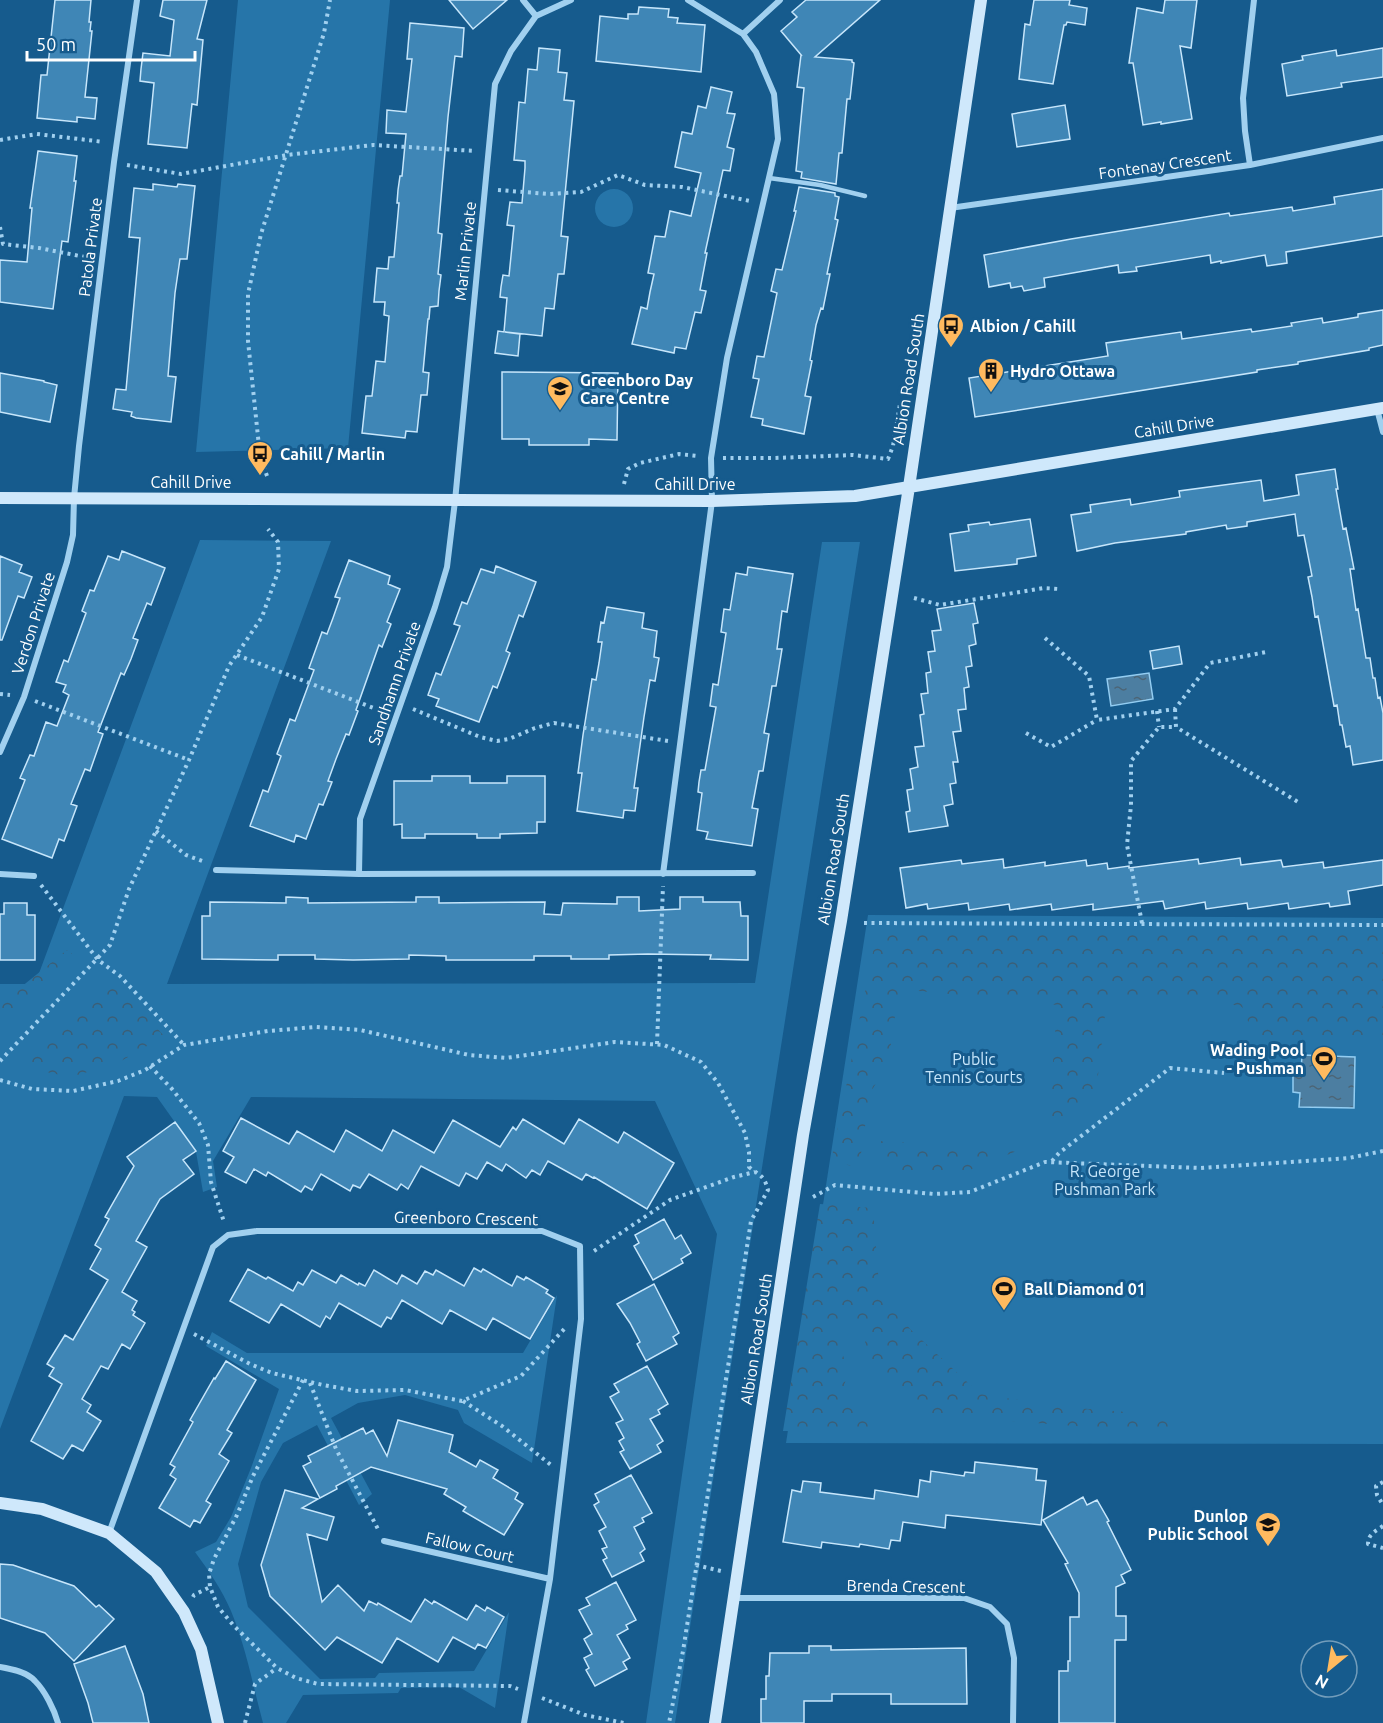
<svg xmlns="http://www.w3.org/2000/svg" width="1383" height="1723" font-family="Ubuntu,sans-serif">
  <defs>
    <pattern id="forest-crowns" width="20" height="18" patternUnits="userSpaceOnUse" patternTransform="scale(1.5)"><rect width="20" height="18" fill="#2675a9"/><path d="M2 6a3 3 0 1 1 6 0M12 15a3 3 0 1 1 6 0" fill="none" stroke="#3b5e76"/></pattern>
    <pattern id="water-ripples" width="26" height="14" patternUnits="userSpaceOnUse" patternTransform="scale(1.5)"><rect width="26" height="14" fill="#4c7ea1"/><path d="M2 4q2-2 4 0t4 0M15 11q2-2 4 0t4 0" fill="none" stroke="#4c6576"/></pattern>
  </defs>
  <rect width="100%" height="100%" fill="#165b8d"/>
  <path fill="#2675a9" d="M238,0H390L348,448L196,452Z
    M595 208a19 19 0 1 1 38 0a19 19 0 1 1-38 0Z
    M200,540L331,541L167,984L755,983L822,542H860L675,1723H646L717,1234L655,1101L251,1097L213,1161L217,1187L203,1192L196,1152L157,1097L124,1096L0,1429V984H35Z
    M868,915L1383,918V1444L786,1443Z
    M557,1295L532,1463L464,1423L458,1410L405,1395L358,1403L331,1418L372,1494L359,1505L317,1425L283,1443L261,1482L238,1564L248,1607L320,1679L375,1678L379,1673L474,1671L509,1612L495,1708L459,1687L401,1688L398,1693L303,1695L286,1723H263C253,1686 246,1647 231,1611C222,1590 209,1571 195,1552L216,1542L231,1517L251,1468L279,1389L206,1346L212,1332L247,1353H523Z"/>
  <path fill="url(#forest-crowns)" d="M877,932H1383V1040L1254,1036L1242,1007L1214,1000L1107,998L1095,1101L1048,1134L1057,1005L899,989L888,1064L870,1093L859,1167L831,1162Z
    M67,950L81,961L0,1033V1004Z
    M111,976L164,1036L116,1064L70,1077L13,1065Z
    M879,1141L1019,1150L962,1173L887,1172Z
    M820,1204L873,1208L879,1285L910,1329L980,1394L1064,1407L1177,1416L1180,1434L932,1415L864,1356L866,1333L850,1313L835,1330L848,1371L841,1398L867,1410L876,1431H783Z"/>
  <path fill="url(#water-ripples)" stroke="#93cdf2" stroke-width="1.5" d="M1149,673L1153,699L1111,706L1107,679Z
    M1302,1055L1355,1057L1354,1108L1299,1107L1300,1093L1293,1092V1072H1301Z"/>
  <path fill="#3f86b6" stroke="#c7e6fb" stroke-width="1.5" d="M55,0H91L89,22H91L90,31H92L85,97L97,98L95,119L77,117V122L37,118L41,75H47Z
    M163,0H207L197,39L203,40L197,105L192,104L187,148L148,144L154,83L140,81L141,69L143,53L170,56L174,20L160,16Z
    M449,0H507L473,29Z
    M806,0H880L815,57L852,60V62L854,63L850,99H847L842,153H839L836,184L801,178L802,172L796,171L804,88L797,87L801,55L802,56L781,31L797,17L792,12Z
    M1034,0H1070L1069,5L1087,8L1085,25L1067,22L1066,25H1064L1053,84L1019,79L1025,24L1030,25Z
    M1165,0H1197L1191,48L1180,46L1192,119L1161,124V122L1143,125L1133,63H1129L1137,8L1163,13Z
    M639,7L669,9L668,17L678,18L677,23L705,25L701,72L596,61L600,16L628,19V14H638Z
    M410,23L464,28L462,57L455,56L448,117L438,233L442,234L438,274L441,275L439,291L438,306L430,307L429,319H428L423,372L429,373L427,395H421L417,432L406,431L405,438L362,433L366,396H372L376,361L385,362L389,316L384,315L385,302H374L377,268L388,269L389,257H394L399,203H397L398,190L400,176H402L406,134L386,133L387,110L406,112L412,59H407Z
    M539,48L560,50L558,72L567,73L564,100L574,101L561,236L568,237L564,274H558L554,309L545,308L542,336L505,332L520,334L518,356L495,353L498,331L504,332L507,298L500,297L501,287L503,275L509,276L514,226L507,225L510,202L522,203L525,168V161L514,160L519,102L525,103L528,69L537,70Z
    M1383,48V77L1341,83L1342,87L1287,96L1282,64L1303,60L1302,56L1336,50L1337,56Z
    M711,87L732,92L727,113L735,114L727,147L734,149L730,171L723,170L705,253H707L700,290L706,291L701,313L695,312L686,349L675,347L674,353L632,344L641,307L647,309L650,292L654,274L648,273L655,236L665,237L670,211L691,216L701,173L675,167L682,132L692,134L698,106L706,108Z
    M1065,105L1070,139L1017,147L1012,114Z
    M38,151L77,156L74,181H76L68,242L62,241L53,309L0,302V260L27,262L32,208H30Z
    M153,184L177,187L178,184L195,186L187,259H180L175,293L168,376L176,377L171,422L136,418L131,416L132,412L113,409L116,389L126,390L140,238L129,237L134,188L153,190Z
    M799,187L835,193V196L839,197L835,219L838,220L827,274H830L823,309L821,308L816,325L810,360L812,361L805,396L811,397L804,434L762,425L763,419L751,417L759,379L753,378L757,356L764,357L777,293L771,291L776,269L782,270L796,211H794Z
    M1383,189V236L1286,252L1287,263L1267,266L1265,255L1221,263V261L1211,263L1210,255L1136,267L1137,271L1119,273L1118,265L1044,278L1045,287L1024,291L1022,286L1011,288L1010,283L989,287L984,255L1071,239L1229,213L1230,216L1292,207L1293,211L1335,204L1334,197Z
    M1383,310V345L1369,348V350L1298,362V364L1257,370V372L975,417L969,378L1108,356L1106,343L1181,332L1182,339L1251,329L1252,332L1292,326L1291,323L1322,318L1323,323L1358,317V314Z
    M502,372L618,373L617,440L589,439V445H529V439H502Z
    M0,373L44,381V382L57,385L50,422L0,412Z
    M1335,469L1338,489H1336L1343,529L1346,528L1354,569H1350L1356,610L1358,609L1366,658H1370L1373,678H1375L1378,698L1380,697L1383,713V760L1353,765L1350,746L1346,747L1342,725H1340L1337,705L1334,706L1318,616L1315,617L1312,597L1308,577L1312,576L1304,535L1298,536L1295,514L1247,522V526L1227,529L1226,525L1186,532V534L1115,543L1077,551L1071,515L1091,512L1090,505L1130,499L1131,505L1180,497L1179,491L1261,480L1264,501L1299,495L1296,475Z
    M1030,519L1036,556L1017,559V564L955,571L950,534L969,531L968,525L989,522L990,525Z
    M122,551L165,568L151,605L147,603L133,638L138,640L131,659L124,675L121,673L98,732L103,734L90,771L85,769L71,804L77,806L64,841L59,839L52,858L2,839L25,780L20,778L30,755L34,756L46,722L57,726L69,695L63,692L66,685L56,682L64,660L68,662L86,613L82,611L90,590L94,591L108,556L119,560Z
    M0,556L22,565L19,572L32,577L24,598L18,596L2,640H0Z
    M349,560L390,576L388,584L400,589L387,622L391,624L382,647L379,645L356,710L358,711L349,735L346,734L336,759L328,781L332,782L323,805L319,804L306,839L296,835L294,842L250,826L263,790L268,792L281,756L277,754L283,738L290,719L295,721L314,670L309,668L322,632L327,634L333,618L340,598L335,597Z
    M496,566L536,582L523,617L519,615L506,651L510,653L503,672L497,688L493,686L479,722L436,706L439,699L428,695L436,673L441,675L460,626L454,624L462,602L467,604L481,569L494,573Z
    M748,567L793,574L787,612L782,611L777,649H782L776,686H772L769,705L764,733L769,734L763,771H759L752,808L758,809L752,846L706,839L708,832L697,830L702,793L698,792L699,782L701,770H705L716,707L710,706L713,684L718,685L726,633L721,632L724,609L730,610L736,573L747,575Z
    M974,603L978,623L973,624L976,644L969,646L972,666L966,667L969,687L964,688L966,709L958,710L961,731L953,732L958,762H953L956,783L950,784L953,804L944,806L948,826L909,832L906,812L910,811L907,790L913,789L910,769L918,767L915,747L924,746L920,715L924,714L921,694L928,693L926,673L931,672L928,652L935,651L932,631L941,630L937,609Z
    M607,607L644,613L642,628L657,631L654,657L659,658L655,681L650,680L644,717L634,788H638L635,811L624,810L623,818L577,811L582,773H578L583,735L592,679L596,680L599,663L602,642H598L601,622L604,623Z
    M1179,646L1182,664L1153,669L1150,651Z
    M432,776H470V783H507V776H545V822H537V833L500,834V838H477V834H425V838H402V824L394,825V781H432Z
    M1240,858L1241,865L1281,860L1283,867L1323,862L1324,868L1383,860V885L1348,891L1350,904L1330,907L1329,903L1289,909L1288,903L1248,909L1247,903L1206,909L1205,902L1165,909L1163,901L1093,910V904L1052,910L1051,904L1010,910L1009,904L969,910L968,903L928,909L927,904L906,908L900,868L961,860L962,864L1003,859L1004,868L1045,862V866L1086,860L1087,866L1107,863L1108,869L1129,866V868L1198,859L1199,864Z
    M286,897L308,898V903L416,902V897H439V903L545,902L544,914L561,915L563,903L617,904V897H639V911L680,909V897H703V902H740L741,916H748V960L710,959L711,955L648,954L609,955V959H571V956H534V960H446V956L409,955V959L353,960L315,959V955H278V960L202,959V916H210V902L286,903Z
    M4,903H27V915H35V960H0V914H4Z
    M241,1118L289,1144L297,1131L334,1152L346,1130L382,1151L393,1130L434,1153L453,1120L500,1147L513,1127L516,1130L523,1119L564,1144L579,1119L618,1143L624,1132L674,1163L647,1209L594,1177L593,1178L586,1174L582,1180L548,1161L540,1175L532,1170L526,1178L506,1164L502,1171L487,1162L477,1179L466,1173L459,1186L421,1166L408,1189L401,1184L397,1190L369,1174L360,1188L353,1185L350,1191L321,1174L312,1190L305,1186L301,1192L268,1172L266,1176L254,1169L246,1183L225,1172L234,1157L223,1151Z
    M175,1122L196,1151L183,1160L194,1174L160,1199L136,1241L147,1247L122,1292L137,1301L132,1310L135,1312L133,1315L145,1323L130,1349L122,1344L108,1369L101,1366L82,1399L91,1405L87,1412L101,1421L83,1451L72,1445L63,1459L31,1441L62,1384L49,1376L54,1368L47,1364L65,1335L73,1340L108,1280L90,1269L101,1249L95,1245L109,1219L105,1217L134,1166L127,1157Z
    M664,1219L675,1239L681,1235L691,1253L681,1259L683,1263L653,1280L634,1246L639,1243L635,1235Z
    M474,1268L481,1272L483,1269L512,1286L517,1276L524,1280L526,1277L548,1290L546,1293L554,1298L530,1339L493,1318L486,1330L450,1310L442,1324L402,1300L391,1319L387,1317L381,1327L339,1303L330,1319L326,1316L320,1327L281,1304L269,1323L230,1301L248,1269L266,1279L268,1277L293,1291L298,1282L303,1285L312,1270L336,1283L341,1275L358,1285L359,1283L365,1286L374,1270L397,1284L402,1275L417,1284L425,1271L433,1275L436,1270L464,1286Z
    M654,1284L679,1333L673,1337L677,1344L646,1361L637,1344L640,1342L630,1323L617,1304Z
    M226,1361L256,1380L227,1430L232,1433L219,1454L229,1461L206,1501L211,1504L200,1523L194,1520L190,1527L159,1508L176,1479L170,1475L175,1467L170,1464L193,1422L190,1420L214,1378L215,1379Z
    M647,1366L668,1404L658,1410L660,1414L650,1419L663,1441L657,1445L661,1452L630,1469L620,1452L624,1450L619,1441L624,1438L616,1423L623,1420L610,1397L619,1392L614,1384Z
    M398,1420L453,1435L449,1452L476,1467L480,1460L498,1470L493,1478L518,1493L515,1499L523,1504L504,1535L463,1511L466,1507L444,1494L447,1489L371,1467L336,1486L337,1489L320,1498L303,1466L311,1462L308,1456L363,1428L366,1434L373,1430L387,1456Z
    M975,1462L1037,1469L1036,1480L1046,1481L1041,1525L946,1515L945,1528L903,1522L900,1541L891,1540L889,1549L860,1544L859,1547L822,1542L821,1548L783,1542L792,1490L801,1492L803,1481L821,1483L820,1492L874,1499L875,1490L918,1497L920,1480L930,1482L931,1471L964,1476L965,1472L974,1473Z
    M631,1475L652,1513L642,1518L644,1522L634,1527L645,1549L640,1553L644,1561L612,1577L603,1560L607,1558L602,1549L607,1547L599,1531L606,1527L594,1505L599,1502L595,1494Z
    M285,1490L318,1499L302,1508L334,1517L327,1540L307,1534L322,1602L338,1585L364,1611L369,1601L377,1605L378,1603L411,1622L425,1599L432,1604L434,1601L467,1620L476,1605L485,1611L487,1607L504,1617L486,1648L478,1644L475,1649L453,1637L438,1662L397,1638L382,1663L337,1637L325,1650L270,1596L261,1565Z
    M1083,1497L1087,1505L1097,1500L1109,1521L1107,1522L1131,1570L1121,1575L1125,1583L1116,1587V1616H1126V1640H1115V1723H1059V1671H1068V1661H1070V1617H1079V1593L1065,1564L1068,1563L1043,1520Z
    M0,1564L13,1565L74,1586L96,1607L99,1605L114,1619L74,1661L45,1633L0,1618Z
    M616,1582L636,1620L626,1625L628,1629L617,1635L630,1658L623,1662L627,1669L595,1686L586,1670L589,1668L584,1658L592,1654L584,1639L592,1634L579,1610L590,1605L586,1598Z
    M125,1646L143,1694L149,1723H93L88,1703L74,1664Z
    M809,1646H831V1650L966,1648L967,1704H891V1694H832V1701H804V1723H761V1699H766V1676H769L770,1653H809Z"/>
  <g fill="none" stroke-linecap="round" stroke-linejoin="round">
    <path stroke="#a1d0ef" stroke-width="4" stroke-dasharray="3 4.5" stroke-linecap="butt" d="M0,140L37,134L104,142
      M127,165L181,174L287,155L373,145L476,151
      M498,190L549,194L581,192L618,175L645,185L682,187L750,201
      M0,227L3,244L39,248L90,258
      M723,458H775L853,455L888,459L893,446L900,404
      M267,476L260,456L248,341V294L261,234L324,33L330,0
      M624,484L628,469L640,463L679,454L698,456
      M914,598L940,605L1044,588L1059,589
      M1045,638L1089,676L1097,720L1175,709L1210,663L1266,652
      M237,655L384,712
      M0,694L10,695
      M35,701L189,760
      M413,709L480,737L497,741L509,739L535,728L554,723L668,741
      M1175,709L1176,727L1298,802
      M1157,711L1159,727
      M1026,733L1051,747L1097,720
      M156,831L186,855L205,862
      M41,885L98,960L120,976L184,1045
      M864,923L1383,925
      M1142,923L1127,845L1131,805V761L1159,727H1176
      M657,1044L663,886
      M0,1061L110,945L129,889L189,760L229,666L262,617L279,569L278,542L268,529
      M150,1066L172,1089L199,1123L208,1145L211,1182L224,1222
      M0,1080L32,1089L73,1091L118,1081L145,1070L184,1045L268,1031L315,1027L360,1030L469,1055L506,1058L615,1042L664,1045L701,1062L718,1083L745,1133L749,1152V1167C760,1176 764,1175 768,1190L751,1221L683,1651L669,1723
      M1052,1161L1059,1153L1170,1068L1224,1073
      M813,1197L835,1185L934,1194L970,1192L1045,1162L1200,1168L1349,1158L1383,1151
      M594,1251L670,1200L734,1177L755,1172
      M194,1334L250,1364L272,1373L323,1385L357,1391L405,1390L462,1401L521,1376L567,1326
      M303,1380L253,1476L237,1515L214,1559L209,1574L210,1587L218,1607L234,1626L277,1668L296,1678L318,1684L510,1686L518,1689
      M310,1383L336,1449L379,1531
      M463,1401L502,1426L551,1465
      M1383,1482L1376,1486L1377,1495L1383,1505
      M1383,1526C1376,1531 1368,1534 1368,1544L1383,1548
      M696,1565L721,1571
      M193,1597L194,1595L210,1587
      M542,1698L585,1715L624,1723
      M245,1723L255,1684L277,1668"/>
    <path stroke="#a1d0ef" stroke-width="4.5" d="M769,178L820,185L865,196"/>
    <path stroke="#a1d0ef" stroke-width="6" d="M523,0L536,16
      M743,34L780,0
      M1250,165L1245,131L1243,98L1254,0
      M950,208L1250,165L1383,138
      M1377,409L1383,432
      M0,752L24,697L67,562L73,535L74,498L79,446L114,162L137,0
      M216,870L359,874L753,873
      M0,874L34,876
      M359,874L360,819L435,607L447,567L455,501L495,84L511,51L536,16L571,0
      M663,874L712,501L711,458L727,358L778,139L774,94L756,52L743,34L688,0
      M109,1533L213,1247L228,1235L257,1231H542L580,1246L581,1319L550,1579L524,1723
      M384,1541L550,1579
      M734,1598H964L990,1607L1007,1624L1014,1658L1013,1723
      M0,1667C12,1669 27,1672 35,1681C45,1691 54,1709 58,1723"/>
    <path stroke="#cfe8fb" stroke-width="12" d="M0,498L712,501L855,496L1383,408
      M0,1503L42,1509L109,1533L156,1572L184,1612L201,1649L218,1723
      M715,1723L803,1135L841,921L909,487L981,0"/>
  </g>
  <defs>
    <symbol id="bus-pin" viewBox="-11 -11 22 30"><path d="M0 17L-7.5 6A9.5 9.5 0 1 1 7.5 6Z" fill="#ffba5f" stroke="#165b8d"/><path d="M-5-6H5V4H4V6H2V4H-2V6H-4V4H-5ZM-3.5-4V0h7V-4ZM-3.5 1.2v1.5H-2V1.2ZM2 1.2v1.5H3.5V1.2Z" fill="#111"/></symbol>
    <symbol id="building-pin" viewBox="-11 -11 22 30"><path d="M0 17L-7.5 6A9.5 9.5 0 1 1 7.5 6Z" fill="#ffba5f" stroke="#165b8d"/><path d="M-4-6H4V6H1V3H-1V6H-4ZM-2.5-4.3h1.7v1.8h-1.7ZM.8-4.3h1.7v1.8H.8ZM-2.5-1h1.7V.8h-1.7ZM.8-1h1.7V.8H.8Z" fill="#111"/></symbol>
    <symbol id="school-pin" viewBox="-11 -11 22 30"><path d="M0 17L-7.5 6A9.5 9.5 0 1 1 7.5 6Z" fill="#ffba5f" stroke="#165b8d"/><path d="M0-5L7-2L0 1L-7-2ZM-4 1L0 2.5L4 1V4Q0 6-4 4Z" fill="#111"/></symbol>
    <symbol id="stadium-pin" viewBox="-11 -11 22 30"><path d="M0 17L-7.5 6A9.5 9.5 0 1 1 7.5 6Z" fill="#ffba5f" stroke="#165b8d"/><path d="M0-5a6.5 5 0 1 0 0 10a6.5 5 0 1 0 0-10ZM-3.5-1.8h7v3.6h-7Z" fill="#111"/></symbol>
  </defs>
  <g fill-rule="evenodd">
    <use href="#bus-pin" x="936" y="311" width="30" height="40"/>
    <use href="#building-pin" x="976" y="356" width="30" height="40"/>
    <use href="#school-pin" x="545" y="374" width="30" height="40"/>
    <use href="#bus-pin" x="245" y="439" width="30" height="40"/>
    <use href="#stadium-pin" x="1309" y="1044" width="30" height="40"/>
    <use href="#stadium-pin" x="989" y="1274" width="30" height="40"/>
    <use href="#school-pin" x="1253" y="1510" width="30" height="40"/>
  </g>
  <g text-anchor="middle" stroke-width="6" stroke-linejoin="round" paint-order="stroke">
    <g font-size="16" fill="#fff" stroke="#165b8d">
      <text transform="translate(1165 164) rotate(-8)" y="6">Fontenay Crescent</text>
      <text transform="translate(90 247) rotate(-83)" y="6">Patola Private</text>
      <text transform="translate(465 251) rotate(-84)" y="6">Marlin Private</text>
      <text transform="translate(908 379) rotate(-81)" y="6">Albion Road South</text>
      <text transform="translate(1174 426) rotate(-9)" y="6">Cahill Drive</text>
      <text x="191" y="488">Cahill Drive</text>
      <text x="695" y="490">Cahill Drive</text>
      <text transform="translate(33 623) rotate(-72)" y="6">Verdon Private</text>
      <text transform="translate(394 683) rotate(-71)" y="6">Sandhamn Private</text>
      <text transform="translate(833 859) rotate(-81)" y="6">Albion Road South</text>
      <text transform="translate(466 1218) rotate(1)" y="6">Greenboro Crescent</text>
      <text transform="translate(756 1339) rotate(-81)" y="6">Albion Road South</text>
      <text transform="translate(470 1547) rotate(13)" y="6">Fallow Court</text>
      <text transform="translate(906 1586) rotate(1)" y="6">Brenda Crescent</text>
    </g>
    <g font-size="16" font-weight="bold" fill="#fff" stroke="#165b8d" text-anchor="start">
      <text x="970" y="332">Albion / Cahill</text>
      <text x="1010" y="377">Hydro Ottawa</text>
      <text x="580" y="386">Greenboro Day<tspan x="580" dy="18">Care Centre</tspan></text>
      <text x="280" y="460">Cahill / Marlin</text>
      <text x="1304" y="1056" text-anchor="end">Wading Pool<tspan x="1304" dy="18">- Pushman</tspan></text>
      <text x="1024" y="1295">Ball Diamond 01</text>
      <text x="1248" y="1522" text-anchor="end">Dunlop<tspan x="1248" dy="18">Public School</tspan></text>
    </g>
    <g font-size="16" fill="#c7e6fb" stroke="#165b8d">
      <text x="974" y="1065">Public<tspan x="974" dy="18">Tennis Courts</tspan></text>
      <text x="1105" y="1177">R. George<tspan x="1105" dy="18">Pushman Park</tspan></text>
    </g>
  </g>
  <g transform="translate(1329 1669) rotate(210)"><circle r="28" fill="#165b8d" stroke="#739dbb" stroke-width="1.5"/>
  <path d="M0-4.5L10 22L0 15L-10 22Z" fill="#ffba5f"/>
  <text y="-9" font-size="16" font-weight="bold" text-anchor="middle" fill="#ffffff">N</text>
  </g>
  <path d="M27 51v9h168v-9" fill="none" stroke="#ffffff" stroke-width="3"/>
  <text x="36" y="51" font-size="18" fill="#ffffff" stroke="#165b8d" stroke-width="4.5" paint-order="stroke">50 m</text>
</svg>
